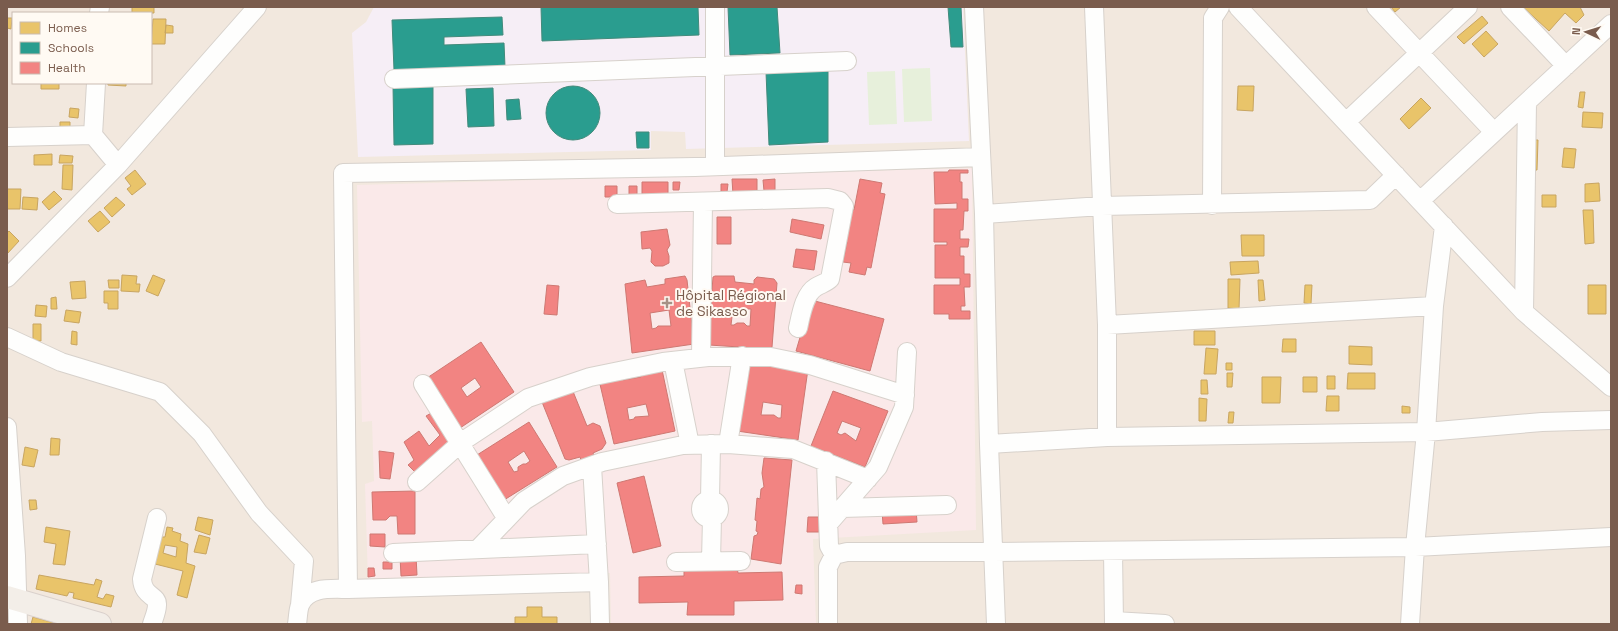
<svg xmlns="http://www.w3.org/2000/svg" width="1618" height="631" font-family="'Space Grotesk',sans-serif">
  <rect width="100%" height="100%" fill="#f9f5f0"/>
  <path fill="#f2e8de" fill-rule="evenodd" d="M7,7H1611V624H7ZM13,13H151V83H13Z"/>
  <path fill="#f6eef6" d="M374,7H963L969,141L686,149L685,132L651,131V150L358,157L352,33L366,22Z"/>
  <path fill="#fae9e9" d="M972,168L976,530L813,539L816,624H611L610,573L368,581L365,484L374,481L372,421L362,422L357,185Z"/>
  <path fill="#e7f0db" d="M930,68L932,121L904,122L902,69Z
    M895,71L897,124L869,125L867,72Z"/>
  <path fill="#e9c46a" stroke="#c8a561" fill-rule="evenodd" d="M132,7H154V13H132Z
    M1391,7H1401L1395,12Z
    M1523,7H1580L1584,15L1576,23L1565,13L1549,31Z
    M1482,16L1488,23L1464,44L1457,37Z
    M7,18H12L11,29L7,28Z
    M153,19H166L165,44H151Z
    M166,25L173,26V33H165Z
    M1486,31L1498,44L1484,57L1472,44Z
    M41,83H59V89H41Z
    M108,83H126V86L108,85Z
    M1238,86H1254L1253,111L1237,110Z
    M1580,92H1585L1583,108L1578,107Z
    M1421,98L1431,108L1409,129L1400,119Z
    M70,108L79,109L78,118L69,117Z
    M1583,112L1603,113L1602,128L1582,127Z
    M60,122H70V128H60Z
    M1532,140H1538L1537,170H1531Z
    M1564,148L1576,149L1574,168L1562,167Z
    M52,154V165H34V155Z
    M60,155L73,156L72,163H59Z
    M63,165H73L72,190L62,189Z
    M135,170L146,184L132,195L127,189L131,186L125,178Z
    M1599,183L1600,201L1585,202V184Z
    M7,189H21L20,209H7Z
    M54,191L62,199L49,210L42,202Z
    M1542,195H1556V207H1542Z
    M23,197L38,198L37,210L22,209Z
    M116,197L125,205L112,217L104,208Z
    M1583,210H1593L1594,243L1585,244Z
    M100,211L110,222L98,232L88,221Z
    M9,231L19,241L7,254V233Z
    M1241,235H1264V256H1242Z
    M1258,261L1259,273L1231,275L1230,262Z
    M122,275L137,276L136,284H140L139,292L121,291Z
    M153,275L165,280L158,296L146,291Z
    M1228,279H1240L1239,309L1228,308Z
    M108,280H119V288H109Z
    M1258,280H1263L1265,300L1259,301Z
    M85,281L86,298L72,299L70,282Z
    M1305,285H1312L1311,304L1304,303Z
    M1588,285H1606V314H1588Z
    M104,291H118V309H108V303H104Z
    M56,297L57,309H51V298Z
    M36,305L47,306L46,317L35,316Z
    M66,310L81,312L79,323L64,321Z
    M33,324H41V341H33Z
    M72,331L77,332V345L71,344Z
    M1194,331H1215V345H1194Z
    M1283,339H1296V352H1282Z
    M1349,346L1372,347V365L1349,364Z
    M1206,348L1218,349L1216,374H1204Z
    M1226,363H1232V370H1226Z
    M1227,373H1233L1232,387H1227Z
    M1348,373H1375V389H1347Z
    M1327,376H1335V389H1327Z
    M1262,377H1281L1280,403H1262Z
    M1303,377H1317V392H1303Z
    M1201,380H1207L1208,394H1201Z
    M1327,396H1339V411H1326Z
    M1199,398L1207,399L1206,421H1199Z
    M1402,406L1410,407V413H1402Z
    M1229,412H1234L1233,423H1228Z
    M51,438L60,439L59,455H50Z
    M25,447L38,450L34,467L22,465Z
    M29,500H36L37,509L30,510Z
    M198,517L213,520L210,535L195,530Z
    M46,527L70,531L65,565L53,564L56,544L44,542Z
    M167,527L173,528L172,531L181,534L180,541L188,544L186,563L195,566L187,598L177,595L183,571L151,563L159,537H165ZM165,545L177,547L176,557L163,553Z
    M199,535L210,538L206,554L194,552Z
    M39,575L94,585L96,579L102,581L97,597L103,599L106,594L114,596L111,607L73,598L74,593L69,592L67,596L36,589Z
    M527,607H542V617H557V624H515V617H527Z
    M33,617L58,624H31Z"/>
  <path fill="#2a9d8f" stroke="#428a7b" d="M541,7H698L699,35L542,41Z
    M728,7H777L780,53L730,55Z
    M948,7H961L963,47H951Z
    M502,17L503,35L444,37V45L504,43L505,67L394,70L392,20Z
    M828,71V142L769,145L766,72Z
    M393,85H433V144L394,145Z
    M546 113a27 27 0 1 1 54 0a27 27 0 1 1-54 0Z
    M493,88L494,126L468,127L466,89Z
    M519,99L521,119L507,120L506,100Z
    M636,132H649V148H637Z"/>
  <path fill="#f28482" stroke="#ce7872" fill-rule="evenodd" d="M949,170H968V173H960V182H962V199H968V211H964L963,230H960V239H969L968,247H960V256H964V274H970V287H964L965,306H961V311H970V319H949V314H934V285H960V278H935V245H947V242H934V209H957V203L935,204L934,172H948Z
    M732,179H757V195H733Z
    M775,179V190L764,191L763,180Z
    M860,179L882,183L880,193L885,194L871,268L867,267L865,275L849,272L851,263L843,262L847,242L841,241L847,209L854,210Z
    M642,182H668V197L642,196Z
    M673,182H680L679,190H673Z
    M721,184H728L727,192H721Z
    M605,186H617V197H605Z
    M629,186H637V195H629Z
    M717,217H731V244H717Z
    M792,219L824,225L821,239L790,232Z
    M667,229L670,245L667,250L669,256V263L663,266H655L651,262L652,251L650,248L642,249L641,232Z
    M796,249L817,251L814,270L793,267Z
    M685,276L687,280L694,344L632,353L625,284L645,280L647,287L665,284V279ZM669,310L671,326H658L656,328L652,329L650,313Z
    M715,276H734L735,282L754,284V280L757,277L774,279L777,283L772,347L770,349L709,345L708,343L713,277ZM733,309H751L750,326H747L744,323H737L734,325H731Z
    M547,285L559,286L557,315L544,314Z
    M811,300L884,319L870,371L796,351Z
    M481,342L514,392L460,428L427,378ZM475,378L481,387L467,397L461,388Z
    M746,364L808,369L798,440L737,431ZM763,402L782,405L781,418H778L774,415H761Z
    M661,365L675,431L614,444L599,380L621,375L623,380L641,377L640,370ZM646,404L649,416L635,417L634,419L629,420L627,408Z
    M572,389L587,426L593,423L600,426L606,443L602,449L593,453L594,456L581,460L580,457L569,460L565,459L542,402Z
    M833,391L888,411L865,467L811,446ZM842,421L861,428L856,441L845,433L841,435L837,433Z
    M435,411L456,439L416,473L408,465L414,460L404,442L419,431L429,446L440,435L426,416Z
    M529,422L557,467L504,500L477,455ZM524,451L530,461L526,464H523L518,467V471L514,472L508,462Z
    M379,451L394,453L390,479L380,478Z
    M764,458L792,460L781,564L751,559L754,536L757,535L758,532L756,531L757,521L755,520L757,498L760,499L761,489L764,487L762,473Z
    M644,476L661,546L633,553L617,483Z
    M415,491V534H398L397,516H390L386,520H373L372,492Z
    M916,509L917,522L883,524L882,511Z
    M808,517H820L819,532H807Z
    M370,534H385V547L370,546Z
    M400,556H416L417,575L401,576Z
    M383,562H392V569H383Z
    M737,567L738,573L782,572L783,600L734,601V615H687L688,602L639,603V577L684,576V569Z
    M368,568H374L375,576L368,577Z
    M796,585H802V594L795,593Z"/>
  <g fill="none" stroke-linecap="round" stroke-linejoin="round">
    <defs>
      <path id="minor" d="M974,7L984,214L989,444L996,624
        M1094,7L1107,325V437
        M1238,7L1524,312L1611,387
        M1376,7L1494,132
        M1510,7L1566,66
        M99,13L100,7
        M394,79L847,61
        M96,83L93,135L118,165
        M1346,122L1468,7
        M7,137L93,135
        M715,166V7
        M1420,201L1611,24
        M617,204L828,198L840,201L844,206L830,279C826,283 821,284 816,287C804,294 801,315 798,328
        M1212,205L1213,18L1220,7
        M984,214L1102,206L1370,200L1396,175
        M7,278L118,165L257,7
        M1524,312L1527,102
        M1107,325L1434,306
        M7,337L61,362L160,392L202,434L259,513L304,561L300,605
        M701,358L703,202
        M673,361L690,445
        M423,384L507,519
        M7,427L16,556L18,624
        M728,444L742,356
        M989,444L1107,437L1426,432L1542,422L1611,420
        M826,461L829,546L834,555
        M592,466L599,582L600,624
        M417,482L463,441L528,398L590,377L663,362L708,357H771L810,365L905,395
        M701 509a9 9 0 1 1 18 0a9 9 0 1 1-18 0Z
        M710,500L711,444
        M842,508L947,505
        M829,523L878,467L904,407L907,352
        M478,549L524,501L563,476L602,462L683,445L728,444L793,449L868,479
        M1113,551L1114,624
        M393,553L597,544
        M711,561L712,518
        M676,562L741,561
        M348,589L343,173L695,167L981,157
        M1114,621L1165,624
        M152,624C154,618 157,611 157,605C158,595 143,597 142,579L157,518
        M297,624C298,618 298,610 300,605C308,586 332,589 348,589L599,582
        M828,624V567L834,555L847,552H993L1415,547L1611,537
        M1410,624L1415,547L1426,432L1434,306L1444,226"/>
      <path id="major" d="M7,597L100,624"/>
    </defs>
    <use href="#minor" stroke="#d7d1cb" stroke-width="20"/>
    <use href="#major" stroke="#dad1cc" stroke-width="24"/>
    <use href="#minor" stroke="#fefefd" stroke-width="18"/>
    <use href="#major" stroke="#f3eee8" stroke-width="22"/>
  </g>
  <path fill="#a69286" stroke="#fffaf3" stroke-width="1.5" d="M665 297h4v4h4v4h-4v4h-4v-4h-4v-4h4z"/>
  <g text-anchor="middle" stroke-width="4" stroke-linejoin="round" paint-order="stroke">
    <g font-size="14" fill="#7a5c4d" stroke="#fffaf3" text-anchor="start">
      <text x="676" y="300">Hôpital Régional<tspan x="676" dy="16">de Sikasso</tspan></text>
    </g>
  </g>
  <rect width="1618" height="631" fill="none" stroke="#7a5c4d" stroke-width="16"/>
  <rect x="12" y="12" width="140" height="72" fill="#fffaf3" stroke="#cabbb1"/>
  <rect x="20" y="22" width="20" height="12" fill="#e9c46a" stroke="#cabbb1"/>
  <text x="48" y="32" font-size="12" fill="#7a5c4d">Homes</text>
  <rect x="20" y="42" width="20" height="12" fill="#2a9d8f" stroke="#cabbb1"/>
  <text x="48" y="52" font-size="12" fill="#7a5c4d">Schools</text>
  <rect x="20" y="62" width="20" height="12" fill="#f28482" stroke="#cabbb1"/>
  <text x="48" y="72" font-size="12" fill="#7a5c4d">Health</text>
  <g transform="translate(1586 32) rotate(274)" stroke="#fffaf3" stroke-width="3" paint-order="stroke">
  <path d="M0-3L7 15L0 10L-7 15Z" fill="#7a5c4d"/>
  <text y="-6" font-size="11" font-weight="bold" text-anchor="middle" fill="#7a5c4d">N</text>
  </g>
</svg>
